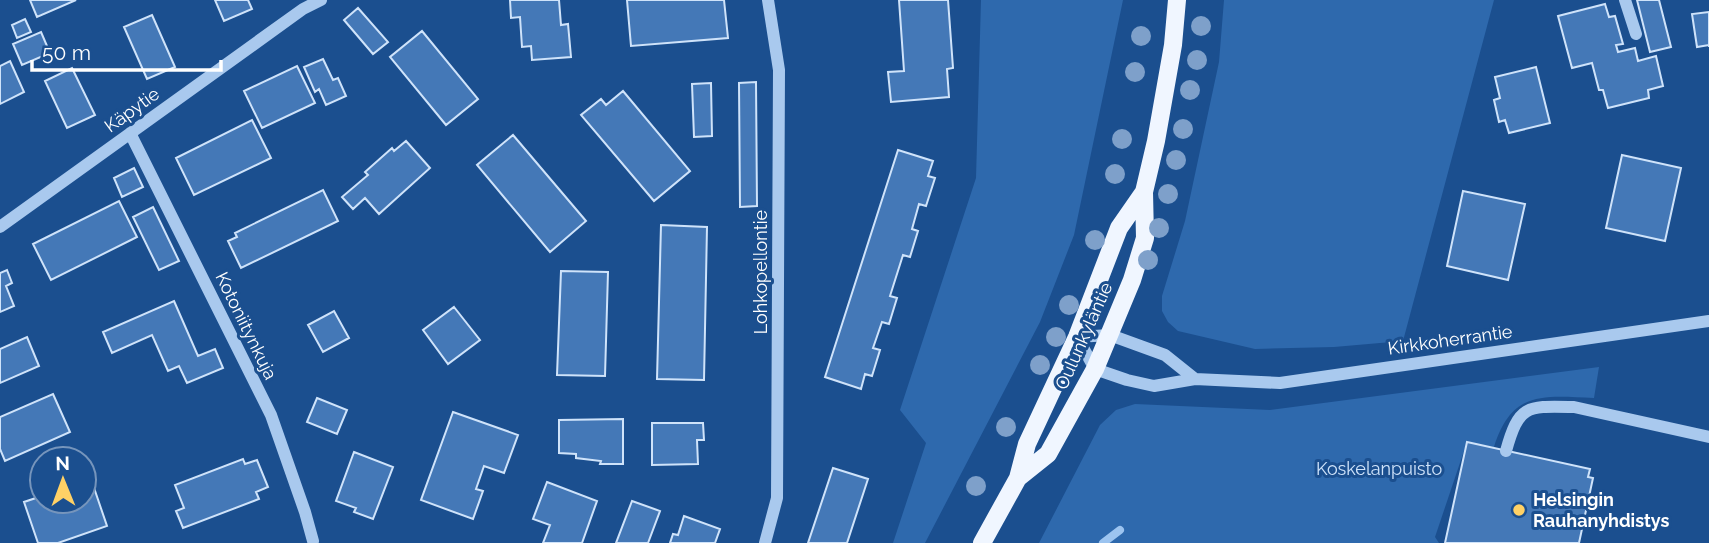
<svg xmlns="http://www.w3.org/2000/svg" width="1709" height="543" font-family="Raleway,sans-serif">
  <rect width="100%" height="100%" fill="#1b4f8f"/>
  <path fill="#2e69ad" d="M981,0H1123L1074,235L1040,322L925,543H893L926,443L900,410L976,178Z
    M1224,0H1494L1403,341L1334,347L1255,349L1178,331L1168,322L1162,311V296L1185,221L1219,62Z
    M1599,367L1594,398C1543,396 1512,390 1494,447L1467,442L1435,537L1439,543H1039L1100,425L1116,410L1135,404L1270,410Z"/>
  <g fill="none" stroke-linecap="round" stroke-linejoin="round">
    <path stroke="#9cc4f0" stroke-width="8" d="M1103,543L1120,530"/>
  </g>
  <path fill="#4478b7" stroke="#cfe3fa" stroke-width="2" d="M30,0H76L37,17Z
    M215,0H248L252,9L224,21Z
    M510,0H559L561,25L568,24L571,57L532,60L531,46L522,47L520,17L511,18Z
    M627,0H724L728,38L631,46Z
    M899,0H948L953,68L947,69L949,97L891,102L888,72L904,71Z
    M1637,0H1659L1671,47L1650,52Z
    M1605,4L1609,17L1615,16L1623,44L1616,45L1618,52L1635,48L1638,61L1656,56L1663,86L1648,90L1649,98L1608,108L1603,90H1599L1592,63L1572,68L1558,16Z
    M358,8L388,42L373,54L344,20Z
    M1709,12V47V45L1697,47L1692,14Z
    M152,15L175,67L147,79L124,27Z
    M25,19L31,32L17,38L12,25Z
    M422,31L478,99L446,125L390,57Z
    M41,32L50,53L22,65L13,44Z
    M323,59L333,80L338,78L346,96L326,105L319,89L315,92L304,67Z
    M10,61L24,92L0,104V66Z
    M297,66L315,103L262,128L244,91Z
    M1536,67L1550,123L1509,133L1505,120L1499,122L1494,100L1500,98L1495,77Z
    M72,68L95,115L67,128L45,81Z
    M756,82L757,206L740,207L739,83Z
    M711,83L712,136L694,137L692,84Z
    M623,91L690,171L654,201L581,115L601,99L606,105Z
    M252,120L271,158L194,195L176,158Z
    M513,135L586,221L550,252L477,165Z
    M406,141L430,168L379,214L365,198L353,209L342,197L368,175L365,172L392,148L394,151Z
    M898,150L933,161L928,176L935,178L926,206L919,204L912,229L918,231L910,257L903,255L890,296L897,298L889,324L882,322L873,348L880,350L872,376L865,374L861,389L825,377Z
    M1622,155L1681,168L1665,241L1606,228Z
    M134,168L143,187L122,197L114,178Z
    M323,190L338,221L241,268L228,241L237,237L235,233Z
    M1463,191L1525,204L1508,280L1447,266Z
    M119,201L137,237L51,280L33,244Z
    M153,207L179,261L159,270L133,217Z
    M661,225L707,227L704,380L657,379Z
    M7,270L12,283L6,286L14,306L0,312V273Z
    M561,271L608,272L605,376L557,375Z
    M174,301L198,356L215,349L223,368L187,383L179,366L168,371L152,335L112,353L103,332Z
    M454,307L480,340L448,364L423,330Z
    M334,311L349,338L323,352L308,325Z
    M27,337L39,366L0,383V349Z
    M53,394L70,432L5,461L0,449V417Z
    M317,398L347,410L337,434L307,422Z
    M453,412L518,435L504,473L484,466L476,489L483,491L473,519L421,500Z
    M623,419V464H600L601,461L576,458V454L559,453V420Z
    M652,423H703L704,440H697L698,464L652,465Z
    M1467,442L1590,469L1588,477L1593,478L1579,543H1445Z
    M354,452L393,467L373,519L354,512L356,508L336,501Z
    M243,459L245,464L257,460L268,487L256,492L259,499L183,528L176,511L184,508L175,485Z
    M833,468L868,479L847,543H808Z
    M91,479L107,526L58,543H38L24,502L42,496V501H84V481Z
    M547,482L597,501L582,543H543L550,525L533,519Z
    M632,501L660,511L648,543H616Z
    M684,516L720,529L715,543H670L673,534L678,535Z"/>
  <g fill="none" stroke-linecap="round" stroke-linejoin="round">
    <path stroke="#a9c9ee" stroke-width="12" d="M1625,0L1636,34
      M130,133L271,415L305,512L313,541
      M0,227L303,9L321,0
      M1195,379L1165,355L1110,335L1077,337L1095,369L1127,380L1154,386L1195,379L1280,383L1709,321
      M1506,451C1519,404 1527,406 1574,407L1709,437
      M765,543L777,498L779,70L768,0"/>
    <path stroke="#f0f6ff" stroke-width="18" d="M1018,478L1048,454L1095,369L1132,280L1145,238L1144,192L1156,141L1173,45L1177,0
      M982,543L1018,478L1027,444L1077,337L1119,228L1144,192"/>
  </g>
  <g fill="#7ea0ca">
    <circle cx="1201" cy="26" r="10"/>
    <circle cx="1141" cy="36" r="10"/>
    <circle cx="1197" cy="60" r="10"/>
    <circle cx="1135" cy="72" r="10"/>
    <circle cx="1190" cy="90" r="10"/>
    <circle cx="1183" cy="129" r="10"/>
    <circle cx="1122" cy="139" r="10"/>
    <circle cx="1176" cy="160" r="10"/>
    <circle cx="1115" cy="174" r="10"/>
    <circle cx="1168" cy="194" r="10"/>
    <circle cx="1159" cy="228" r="10"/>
    <circle cx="1095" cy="240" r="10"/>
    <circle cx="1148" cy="260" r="10"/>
    <circle cx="1069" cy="305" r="10"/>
    <circle cx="1056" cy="337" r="10"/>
    <circle cx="1040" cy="365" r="10"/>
    <circle cx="1006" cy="427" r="10"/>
    <circle cx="976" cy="486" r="10"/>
  </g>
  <circle fill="#ffd166" stroke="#1b4f8f" stroke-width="2.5" cx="1519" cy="510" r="7"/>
  <g text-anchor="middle" stroke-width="6" stroke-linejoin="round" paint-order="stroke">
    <g font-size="18" fill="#fff" stroke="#1b4f8f">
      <text transform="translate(132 110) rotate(-36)" y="6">Käpytie</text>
      <text transform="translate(761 272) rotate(-90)" y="6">Lohkopellontie</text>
      <text transform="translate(246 326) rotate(64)" y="6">Kotoniitynkuja</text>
      <text transform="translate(1084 336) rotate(-66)" y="6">Oulunkyläntie</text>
      <text transform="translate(1450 340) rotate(-8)" y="6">Kirkkoherrantie</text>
    </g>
    <g font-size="18" fill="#cfe3fa" stroke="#1b4f8f">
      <text x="1379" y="475">Koskelanpuisto</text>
    </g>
    <g font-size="18" font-weight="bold" fill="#fff" stroke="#1b4f8f" text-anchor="start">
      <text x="1533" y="506">Helsingin<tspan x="1533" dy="21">Rauhanyhdistys</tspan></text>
    </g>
  </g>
  <g transform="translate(63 480) rotate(359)"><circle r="33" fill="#1b4f8f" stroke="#7695bc" stroke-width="2"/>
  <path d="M0-5L12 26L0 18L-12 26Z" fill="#ffd166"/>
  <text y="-10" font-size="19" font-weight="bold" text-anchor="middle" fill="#ffffff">N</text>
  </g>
  <path d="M32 60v10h189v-10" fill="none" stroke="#ffffff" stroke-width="3.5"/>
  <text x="42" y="60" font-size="21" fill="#ffffff" stroke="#1b4f8f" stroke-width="5" paint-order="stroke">50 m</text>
</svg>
